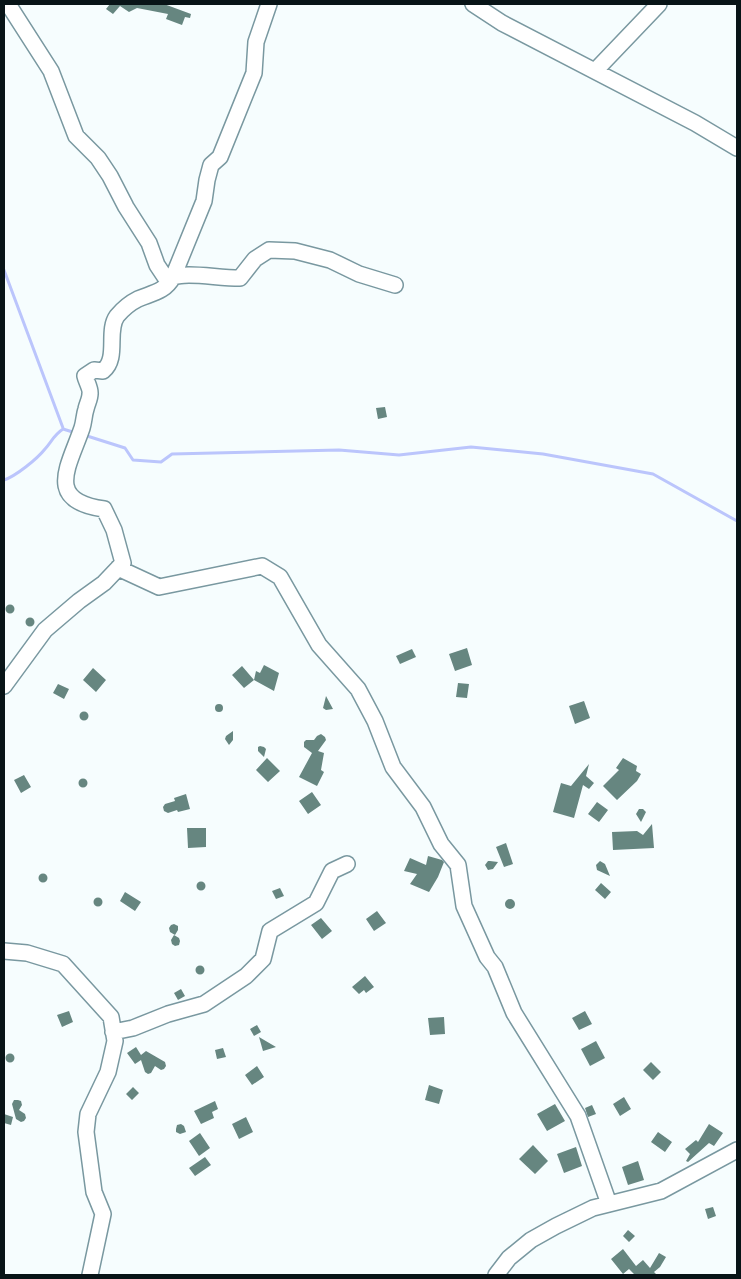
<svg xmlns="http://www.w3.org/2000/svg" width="741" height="1279" font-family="Manrope,sans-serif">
  <rect width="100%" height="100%" fill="#f6fdfe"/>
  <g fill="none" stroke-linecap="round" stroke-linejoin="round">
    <path stroke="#bbc5fc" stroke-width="3" d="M4,270L63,428
      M84,435L125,448L133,460L161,462L172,454L339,450L399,455L471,447L543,454L653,474L737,521
      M4,480C16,476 37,459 45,449C52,441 54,435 63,429L76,433"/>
  </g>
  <path fill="#668680" d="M110,4H164L191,14L190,18L185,17L182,25L166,19L168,14L137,8L129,12L120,6L113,14L106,9Z
    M385,407L387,417L378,419L376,408Z
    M5.5 609a4.5 4.5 0 1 1 9 0a4.5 4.5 0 1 1-9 0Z
    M25.5 622a4.5 4.5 0 1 1 9 0a4.5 4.5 0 1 1-9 0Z
    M467,648L472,665L455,671L449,654Z
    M412,649L416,657L400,664L396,656Z
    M264,665L279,673L274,691L254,680L256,671L260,673Z
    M242,666L254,680L244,688L232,675Z
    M93,668L106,680L96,692L83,680Z
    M458,683L469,684L467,698L456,697Z
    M58,684L69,689L64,699L53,693Z
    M326,696L333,709L326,710L323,708Z
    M584,701L590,718L575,724L569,706Z
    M215 708a4 4 0 1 1 8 0a4 4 0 1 1-8 0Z
    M79.5 716a4.5 4.5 0 1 1 9 0a4.5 4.5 0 1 1-9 0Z
    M233,731V740L229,745L225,739L226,736Z
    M321,734L325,737L326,740L318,751L324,753L321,770L324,772L317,786L299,777L312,753L304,747V742L306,740H314L317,736Z
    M260,746L264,747L266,749L264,757L258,751V747Z
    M267,758L280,771L268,782L256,770Z
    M623,758L637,766L636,771L641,774L637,781L617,800L603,786L619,770L616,768Z
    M589,764L586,776L594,783L589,789L583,785L574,818L553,812L561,783L571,786Z
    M24,775L31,787L21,793L14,780Z
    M78.5 783a4.5 4.5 0 1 1 9 0a4.5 4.5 0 1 1-9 0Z
    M312,792L321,805L308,814L299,801Z
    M186,794L190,809L178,812L177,810L168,813L164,811L163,807L165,804L175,801L174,798Z
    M597,802L608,810L599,822L588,814Z
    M639,809H643L646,812L641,822L636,814Z
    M652,824L654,848L613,850L612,832L637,831L643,835Z
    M187,828H206V847L188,848Z
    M506,843L513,864L504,867L496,847Z
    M428,856L442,860L444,862L438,877L429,892L410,884L417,874L404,871L410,858L426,865Z
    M488,861H490L498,862L493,869L488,870L485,865Z
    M600,861L605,864L610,876L597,870L596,865Z
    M38.5 878a4.5 4.5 0 1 1 9 0a4.5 4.5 0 1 1-9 0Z
    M196.5 886a4.5 4.5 0 1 1 9 0a4.5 4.5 0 1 1-9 0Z
    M601,883L611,892L605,899L595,890Z
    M280,888L284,896L276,899L272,891Z
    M125,892L141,902L135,911L120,901Z
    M93.5 902a4.5 4.5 0 1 1 9 0a4.5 4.5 0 1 1-9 0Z
    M505 904a5 5 0 1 1 10 0a5 5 0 1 1-10 0Z
    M377,911L386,923L374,931L366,919Z
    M321,918L332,931L322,939L311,925Z
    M174,924L178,926V930L175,935L170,932L169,928L171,925Z
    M174,935L179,938L180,941L179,945L175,946L172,944L171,940Z
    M195.5 970a4.5 4.5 0 1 1 9 0a4.5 4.5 0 1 1-9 0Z
    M365,976L374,987L366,993L364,990L359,994L352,987Z
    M181,989L185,996L178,1000L174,993Z
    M69,1011L73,1022L62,1027L57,1015Z
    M585,1011L592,1024L579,1030L572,1018Z
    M444,1017L445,1034L430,1035L428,1018Z
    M257,1025L261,1032L254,1036L250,1029Z
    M259,1037L276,1047L263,1051Z
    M596,1041L605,1058L590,1066L581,1049Z
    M136,1047L141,1055L146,1051L165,1062L166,1066L164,1069L161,1070L155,1066L151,1073L148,1074L145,1072L141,1060L135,1064L127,1053Z
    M223,1048L226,1057L217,1059L215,1050Z
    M5.5 1058a4.5 4.5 0 1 1 9 0a4.5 4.5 0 1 1-9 0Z
    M651,1062L661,1072L653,1080L643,1070Z
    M257,1066L264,1077L252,1085L245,1075Z
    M429,1085L443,1090L439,1104L425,1100Z
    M133,1087L139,1093L132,1100L126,1094Z
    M624,1097L631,1109L620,1116L613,1104Z
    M14,1100H18L21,1101L22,1105L19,1110L25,1114L26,1118L24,1121L21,1122L16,1119L12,1104Z
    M215,1101L218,1109L212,1112L214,1118L201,1124L194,1111Z
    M555,1104L565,1121L547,1131L537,1114Z
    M592,1105L596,1114L588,1117L585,1108Z
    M4,1114L13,1117L11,1125L4,1123Z
    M246,1117L253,1132L239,1139L232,1124Z
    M181,1124L184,1126L186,1132L180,1134L176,1132V1129L177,1125Z
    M709,1124L723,1133L714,1146L709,1143L688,1162L686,1161L690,1154L685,1149L696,1140L698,1142Z
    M658,1132L672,1142L665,1152L651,1142Z
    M200,1133L210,1148L199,1156L189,1141Z
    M533,1145L548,1161L535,1174L519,1159Z
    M576,1147L582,1166L564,1173L557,1154Z
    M205,1157L211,1165L195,1176L189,1168Z
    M638,1161L644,1180L628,1185L622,1167Z
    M713,1207L716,1216L708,1219L705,1209Z
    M628,1230L635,1236L629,1242L623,1236Z
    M623,1249L636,1266L643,1260L650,1268L659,1253L666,1257L660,1267L654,1272L657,1275H635L629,1269L623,1274L611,1259Z"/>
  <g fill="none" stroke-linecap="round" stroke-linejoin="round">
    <defs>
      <path id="minor" d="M8,4L51,71L76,136L98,158L110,176L126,207L149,243L157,265L165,277C173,277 181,275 189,275C206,275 222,278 240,278L255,259L269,250L295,251L330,260L359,274L395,285
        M473,4L502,23L695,123L737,148
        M595,71L659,4
        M118,568L159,587L262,566L280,577L319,645L358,689L375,721L393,767L423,807L441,844L458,865L464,906L487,957L495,967L514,1013L578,1116L609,1204
        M4,686L45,630L79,601L104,583L123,563L114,530L104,509C44,501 69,466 82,428C84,422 84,415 86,409C87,404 90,399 90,394C91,389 86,381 85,376L94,370L103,371C119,358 106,331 117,316C122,310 130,303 138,299C152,293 165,292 173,277L204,201L207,180L211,165L220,157L254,73L256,42L269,4
        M4,951L27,953L63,964L111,1017L115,1041L108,1072L88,1114L86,1132L94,1192L103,1214L90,1275
        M113,1032L133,1028L168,1014L204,1004L246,976L263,959L270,931L316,903L332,871L347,864
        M496,1275L509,1258L531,1240L556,1226L593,1208L661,1191L737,1150"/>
    </defs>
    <use href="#minor" stroke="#7998a0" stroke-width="18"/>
    <use href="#minor" stroke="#fff" stroke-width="15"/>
  </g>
  <rect width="741" height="1279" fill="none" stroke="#081417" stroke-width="10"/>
</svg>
